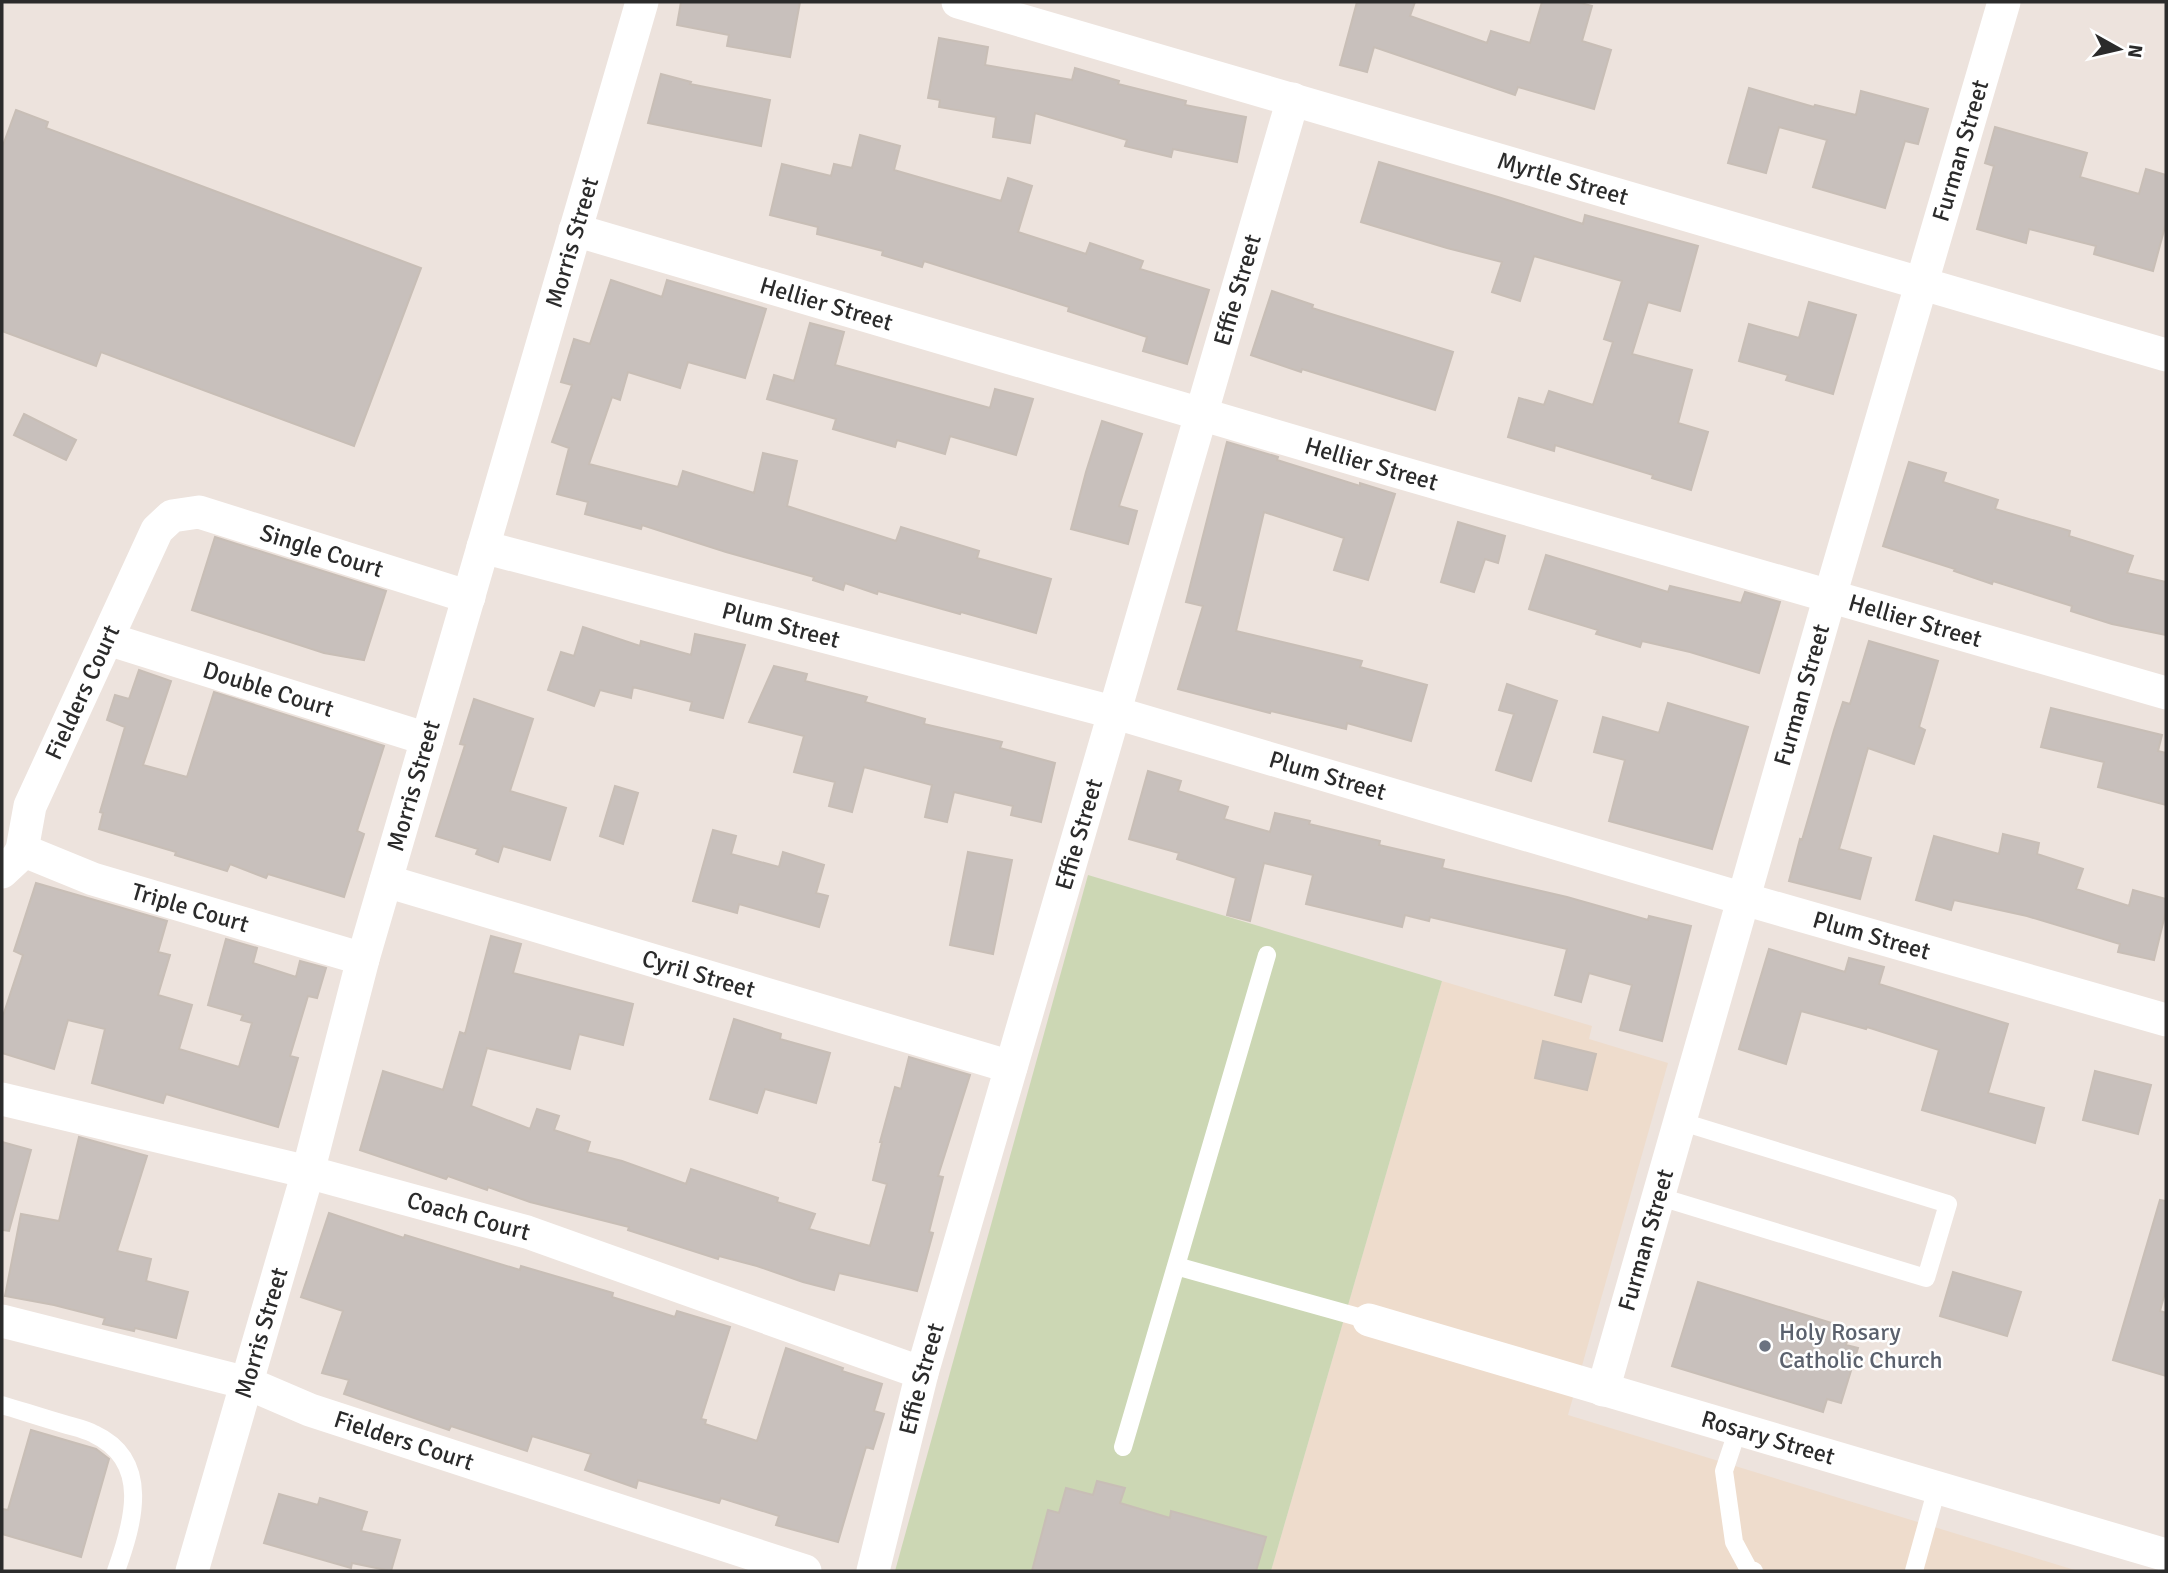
<svg xmlns="http://www.w3.org/2000/svg" width="2168" height="1573" font-family="Signika,sans-serif">
  <rect width="100%" height="100%" fill="#ede3dd"/>
  <path fill="#eedccc" d="M1442,981L1592,1026L1589,1039L1668,1063L1568,1415L2078,1571H1271Z"/>
  <path fill="#ccd7b4" d="M1088,875L1442,981L1271,1571H895Z"/>
  <path fill="#c8c0bc" stroke="#c8beb6" stroke-width="2" d="M681,2H800L790,57L727,46L729,35L677,25Z
    M1357,2H1415L1410,16L1487,43L1491,31L1530,43L1542,2H1577L1592,6L1582,41L1611,50L1594,109L1518,87L1515,95L1374,47L1367,72L1340,65Z
    M939,38L988,47L985,65L1072,80L1075,68L1119,81L1118,84L1186,101L1185,105L1246,117L1237,162L1173,149L1171,157L1125,146L1127,140L1035,113L1030,143L993,137L996,117L939,107L940,100L928,98Z
    M661,74L691,82L690,84L770,100L761,146L648,123Z
    M1749,88L1814,107L1815,105L1856,115L1861,91L1928,109L1918,144L1905,141L1885,208L1813,187L1827,140L1779,127L1766,173L1728,163Z
    M16,110L48,122L46,128L421,268L354,446L101,352L96,366L2,331V148Z
    M1995,127L2087,153L2080,177L2139,194L2146,169L2166,175V223L2153,271L2094,254L2096,246L2029,229L2026,243L1977,229L1994,166L1985,163Z
    M860,135L900,146L894,170L1001,201L1008,178L1032,186L1018,232L1086,254L1090,243L1143,261L1140,269L1209,290L1187,364L1143,351L1147,337L1068,311L1069,307L924,261L922,267L882,255L883,251L817,234L818,227L770,215L782,164L831,176L834,164L852,168Z
    M1379,162L1498,197L1583,224L1585,215L1698,246L1680,311L1648,302L1632,354L1692,370L1678,423L1708,432L1691,490L1652,478L1653,475L1555,445L1554,451L1508,437L1519,398L1544,405L1549,391L1593,405L1613,342L1604,339L1622,281L1534,256L1520,301L1492,292L1502,262L1447,248L1361,222Z
    M611,280L662,297L667,280L766,309L745,378L688,362L680,388L628,372L620,400L612,397L589,464L678,487L683,471L754,493L763,453L797,461L787,506L896,541L901,527L979,551L977,558L1051,579L1036,633L961,612L960,614L878,591L877,594L845,583L843,590L813,580L814,577L726,552L642,525L641,529L585,514L588,502L557,494L569,448L552,442L572,385L561,382L574,339L590,344Z
    M1272,291L1313,305L1312,308L1453,352L1435,410L1302,369L1301,372L1251,355Z
    M1809,302L1856,315L1833,394L1786,380L1788,375L1739,361L1749,324L1799,338Z
    M810,323L844,332L835,365L990,408L995,389L1033,399L1016,455L950,436L945,454L897,440L895,447L833,429L836,419L767,399L774,375L794,381Z
    M24,414L76,440L66,460L14,435Z
    M1102,421L1142,434L1119,506L1137,511L1128,544L1071,529L1086,472Z
    M1227,442L1278,457L1277,460L1360,486V483L1395,494L1368,580L1334,570L1344,538L1264,512L1236,631L1362,661L1360,667L1427,685L1411,741L1347,723L1346,729L1271,711L1270,713L1178,689L1203,606L1186,602Z
    M1909,462L1946,473L1943,482L1998,500L1995,509L2070,531L2069,536L2133,556L2127,573L2166,582V635L2112,624L2071,611L2072,606L1993,581L1992,584L1954,571L1955,569L1883,546Z
    M1458,522L1505,536L1498,563L1485,559L1474,592L1441,582Z
    M215,537L386,591L364,660L324,653L192,610Z
    M1546,555L1668,592L1670,586L1741,603L1745,592L1780,602L1759,673L1690,652L1642,641L1640,647L1596,634L1598,630L1529,609Z
    M583,627L640,646L641,641L691,655L695,634L745,645L723,718L690,710L692,702L633,687L631,698L600,690L594,706L548,690L561,652L574,656Z
    M1869,641L1938,661L1919,727L1925,730L1914,764L1868,748L1839,849L1871,858L1860,899L1789,881L1800,839L1802,840L1834,730L1843,702L1850,704Z
    M774,666L807,674L805,681L867,697L865,702L925,719L924,724L1002,742L1000,748L1055,763L1041,822L1011,815L1013,806L954,792L947,822L925,817L932,785L864,767L852,812L829,806L835,782L794,772L804,736L749,722Z
    M139,670L171,681L143,765L187,777L214,692L384,746L357,831L364,834L344,897L268,874L266,878L230,864L227,871L175,855L176,852L99,829L103,813L100,812L125,727L107,720L115,695L129,699Z
    M1507,684L1557,701L1531,781L1496,770L1514,714L1499,710Z
    M474,699L533,719L510,791L566,808L550,860L503,846L498,862L476,854L478,849L436,836L465,745L460,744Z
    M1668,703L1748,727L1712,849L1609,821L1625,760L1594,752L1603,717L1659,733Z
    M2051,708L2162,735L2158,751L2166,753V805L2098,787L2104,762L2041,747Z
    M1148,771L1181,781L1178,791L1228,807L1224,819L1270,832L1275,813L1310,821L1309,824L1380,841L1379,845L1444,860L1442,868L1567,897L1648,920L1649,916L1691,926L1662,1041L1620,1030L1632,985L1589,973L1581,1002L1555,995L1567,949L1430,917L1429,921L1405,915L1402,927L1306,904L1313,875L1264,863L1250,921L1227,915L1236,878L1177,859L1179,853L1129,839Z
    M615,786L638,793L623,844L600,836Z
    M713,830L736,836L731,854L779,867L783,852L824,865L816,893L828,896L819,927L739,904L737,913L693,901Z
    M2003,834L2039,843L2037,854L2083,869L2076,889L2129,906L2133,890L2166,899V911L2154,960L2118,952L2120,944L2027,916L1954,900L1951,910L1916,900L1934,836L1999,854Z
    M968,852L1012,860L993,954L950,945Z
    M36,883L167,921L158,952L170,955L158,995L192,1005L179,1049L239,1067L252,1023L241,1020L243,1015L208,1005L226,939L257,948L253,963L296,977L300,961L326,968L317,998L308,996L290,1056L298,1058L278,1127L166,1094L163,1103L92,1083L105,1029L68,1020L54,1069L2,1053V1019L23,955L14,951Z
    M491,936L521,944L513,973L633,1004L623,1045L579,1034L570,1069L487,1048L471,1106L530,1129L537,1109L559,1116L554,1130L590,1142L587,1152L622,1161L686,1184L691,1169L778,1198L777,1202L815,1214L809,1229L870,1246L887,1184L873,1180L882,1142H880L895,1087L901,1089L909,1057L970,1075L938,1176L943,1177L929,1232L933,1233L917,1291L839,1273L834,1290L803,1282L757,1266L719,1256L718,1259L628,1230L629,1227L530,1202L488,1187L487,1190L448,1176L446,1179L360,1150L383,1071L443,1090L460,1032L465,1034Z
    M1769,949L1845,972L1849,958L1884,967L1879,984L2008,1024L1988,1093L2044,1108L2035,1143L1922,1110L1939,1050L1867,1027L1866,1029L1801,1011L1786,1064L1739,1049Z
    M734,1019L781,1034L780,1039L830,1053L816,1103L765,1089L757,1113L710,1099Z
    M1543,1041L1596,1054L1587,1090L1535,1078Z
    M2095,1071L2151,1085L2138,1134L2083,1120Z
    M79,1137L147,1156L117,1251L151,1259L146,1281L188,1292L176,1338L135,1328L134,1331L103,1324L105,1318L54,1305L5,1296L21,1214L59,1221Z
    M2,1142L31,1150L9,1231L2,1230Z
    M2160,1200L2166,1201V1289L2160,1311L2166,1313V1376L2113,1360Z
    M329,1213L404,1238L405,1235L520,1270L521,1266L613,1293L612,1297L675,1317L677,1311L730,1327L701,1419L706,1420L705,1424L757,1441L786,1348L843,1368L842,1371L882,1384L874,1411L884,1414L873,1449L866,1447L838,1542L776,1525L779,1516L721,1498L719,1503L638,1480L636,1488L585,1470L591,1454L532,1436L527,1451L451,1426L449,1430L344,1394L349,1380L322,1373L343,1311L301,1297Z
    M1953,1272L2021,1292L2007,1336L1940,1316Z
    M1698,1282L1851,1329L1846,1345L1858,1348L1841,1403L1827,1399L1823,1412L1672,1366Z
    M31,1430L96,1449L109,1459L81,1557L2,1534V1509L8,1510Z
    M1097,1481L1125,1488L1120,1503L1170,1518L1171,1511L1266,1537L1256,1571H1032L1048,1510L1059,1513L1066,1488L1093,1495Z
    M279,1494L318,1505L320,1498L367,1512L361,1531L400,1540L391,1571L352,1563L351,1568L264,1543Z"/>
  <g fill="none" stroke-linecap="round" stroke-linejoin="round">
    <path stroke="#fff" stroke-width="18" d="M1657,1196L1926,1278L1948,1204L1679,1121
      M1176,1266L1369,1320
      M2,1405C22,1411 43,1418 64,1424C74,1427 85,1429 94,1434C152,1461 133,1524 116,1571
      M1738,1429L1724,1471L1734,1542L1748,1568L1754,1571
      M1123,1447L1267,955
      M1914,1571L1937,1488"/>
    <g stroke="#fff" stroke-width="33">
      <path id="s1" d="M958,2L2166,355"/>
      <path id="s2" d="M575,230L1364,462L2166,693"/>
      <path id="s3" d="M483,547L1116,713L1744,899L2166,1020"/>
      <path id="s4" d="M108,639L427,739"/>
      <path id="s5" d="M22,850L93,879L363,959"/>
      <path id="s6" d="M2,872L17,858L22,850L30,806L157,530L172,516L199,512L469,597"/>
      <path id="s7" d="M386,881L1011,1067"/>
      <path id="s8" d="M2,1099L308,1172L527,1232L922,1373"/>
      <path id="s9" d="M1369,1320L2166,1555"/>
      <path id="s10" d="M2,1321L247,1383L310,1410L805,1571"/>
      <path id="s11" d="M1603,1390L1830,596L2004,2"/>
      <path id="s12" d="M192,1571L308,1172L363,959L642,2"/>
      <path id="s13" d="M873,1571L922,1373L1293,99"/>
    </g>
  </g>
  <circle fill="#6b7280" stroke="#fff" stroke-width="2.5" cx="1765" cy="1346" r="7"/>
  <g text-anchor="middle" stroke-width="5" stroke-linejoin="round" paint-order="stroke">
    <g font-size="24" fill="#2b2b2b" stroke="#fff">
      <text dy="8" stroke="none"><textPath href="#s11" startOffset="1290">Furman Street</textPath></text>
      <text dy="8" stroke="none"><textPath href="#s1" startOffset="630">Myrtle Street</textPath></text>
      <text dy="8" stroke="none"><textPath href="#s12" startOffset="1382">Morris Street</textPath></text>
      <text dy="8" stroke="none"><textPath href="#s13" startOffset="1332">Effie Street</textPath></text>
      <text dy="8" stroke="none"><textPath href="#s2" startOffset="262">Hellier Street</textPath></text>
      <text dy="8" stroke="none"><textPath href="#s2" startOffset="830">Hellier Street</textPath></text>
      <text dy="8" stroke="none"><textPath href="#s6" startOffset="555">Single Court</textPath></text>
      <text dy="8" stroke="none"><textPath href="#s2" startOffset="1396">Hellier Street</textPath></text>
      <text dy="8" stroke="none"><textPath href="#s3" startOffset="308">Plum Street</textPath></text>
      <text dy="8" stroke="none"><textPath href="#s4" startOffset="168">Double Court</textPath></text>
      <text dy="8" stroke="none"><textPath href="#s6" startOffset="200">Fielders Court</textPath></text>
      <text dy="8" stroke="none"><textPath href="#s11" startOffset="723">Furman Street</textPath></text>
      <text dy="8" stroke="none"><textPath href="#s3" startOffset="875">Plum Street</textPath></text>
      <text dy="8" stroke="none"><textPath href="#s12" startOffset="816">Morris Street</textPath></text>
      <text dy="8" stroke="none"><textPath href="#s13" startOffset="765">Effie Street</textPath></text>
      <text dy="8" stroke="none"><textPath href="#s5" startOffset="178">Triple Court</textPath></text>
      <text dy="8" stroke="none"><textPath href="#s3" startOffset="1442">Plum Street</textPath></text>
      <text dy="8" stroke="none"><textPath href="#s7" startOffset="326">Cyril Street</textPath></text>
      <text dy="8" stroke="none"><textPath href="#s8" startOffset="481">Coach Court</textPath></text>
      <text dy="8" stroke="none"><textPath href="#s11" startOffset="156">Furman Street</textPath></text>
      <text dy="8" stroke="none"><textPath href="#s12" startOffset="248">Morris Street</textPath></text>
      <text dy="8" stroke="none"><textPath href="#s13" startOffset="198">Effie Street</textPath></text>
      <text dy="8" stroke="none"><textPath href="#s9" startOffset="416">Rosary Street</textPath></text>
      <text dy="8" stroke="none"><textPath href="#s10" startOffset="420">Fielders Court</textPath></text>
    </g>
    <g font-size="24" fill="#5b616d" stroke="#fff" text-anchor="start">
      <text x="1779" y="1340">Holy Rosary<tspan x="1779" dy="28">Catholic Church</tspan></text>
    </g>
  </g>
  <rect width="2168" height="1573" fill="none" stroke="#2b2b2b" stroke-width="7"/>
  <g transform="translate(2119 49) rotate(98)" stroke="#ffffff" stroke-width="5" paint-order="stroke">
  <path d="M0-5L12 26L0 18L-12 26Z" fill="#2b2b2b"/>
  <text y="-10" font-size="19" font-weight="bold" text-anchor="middle" fill="#2b2b2b">N</text>
  </g>
</svg>
